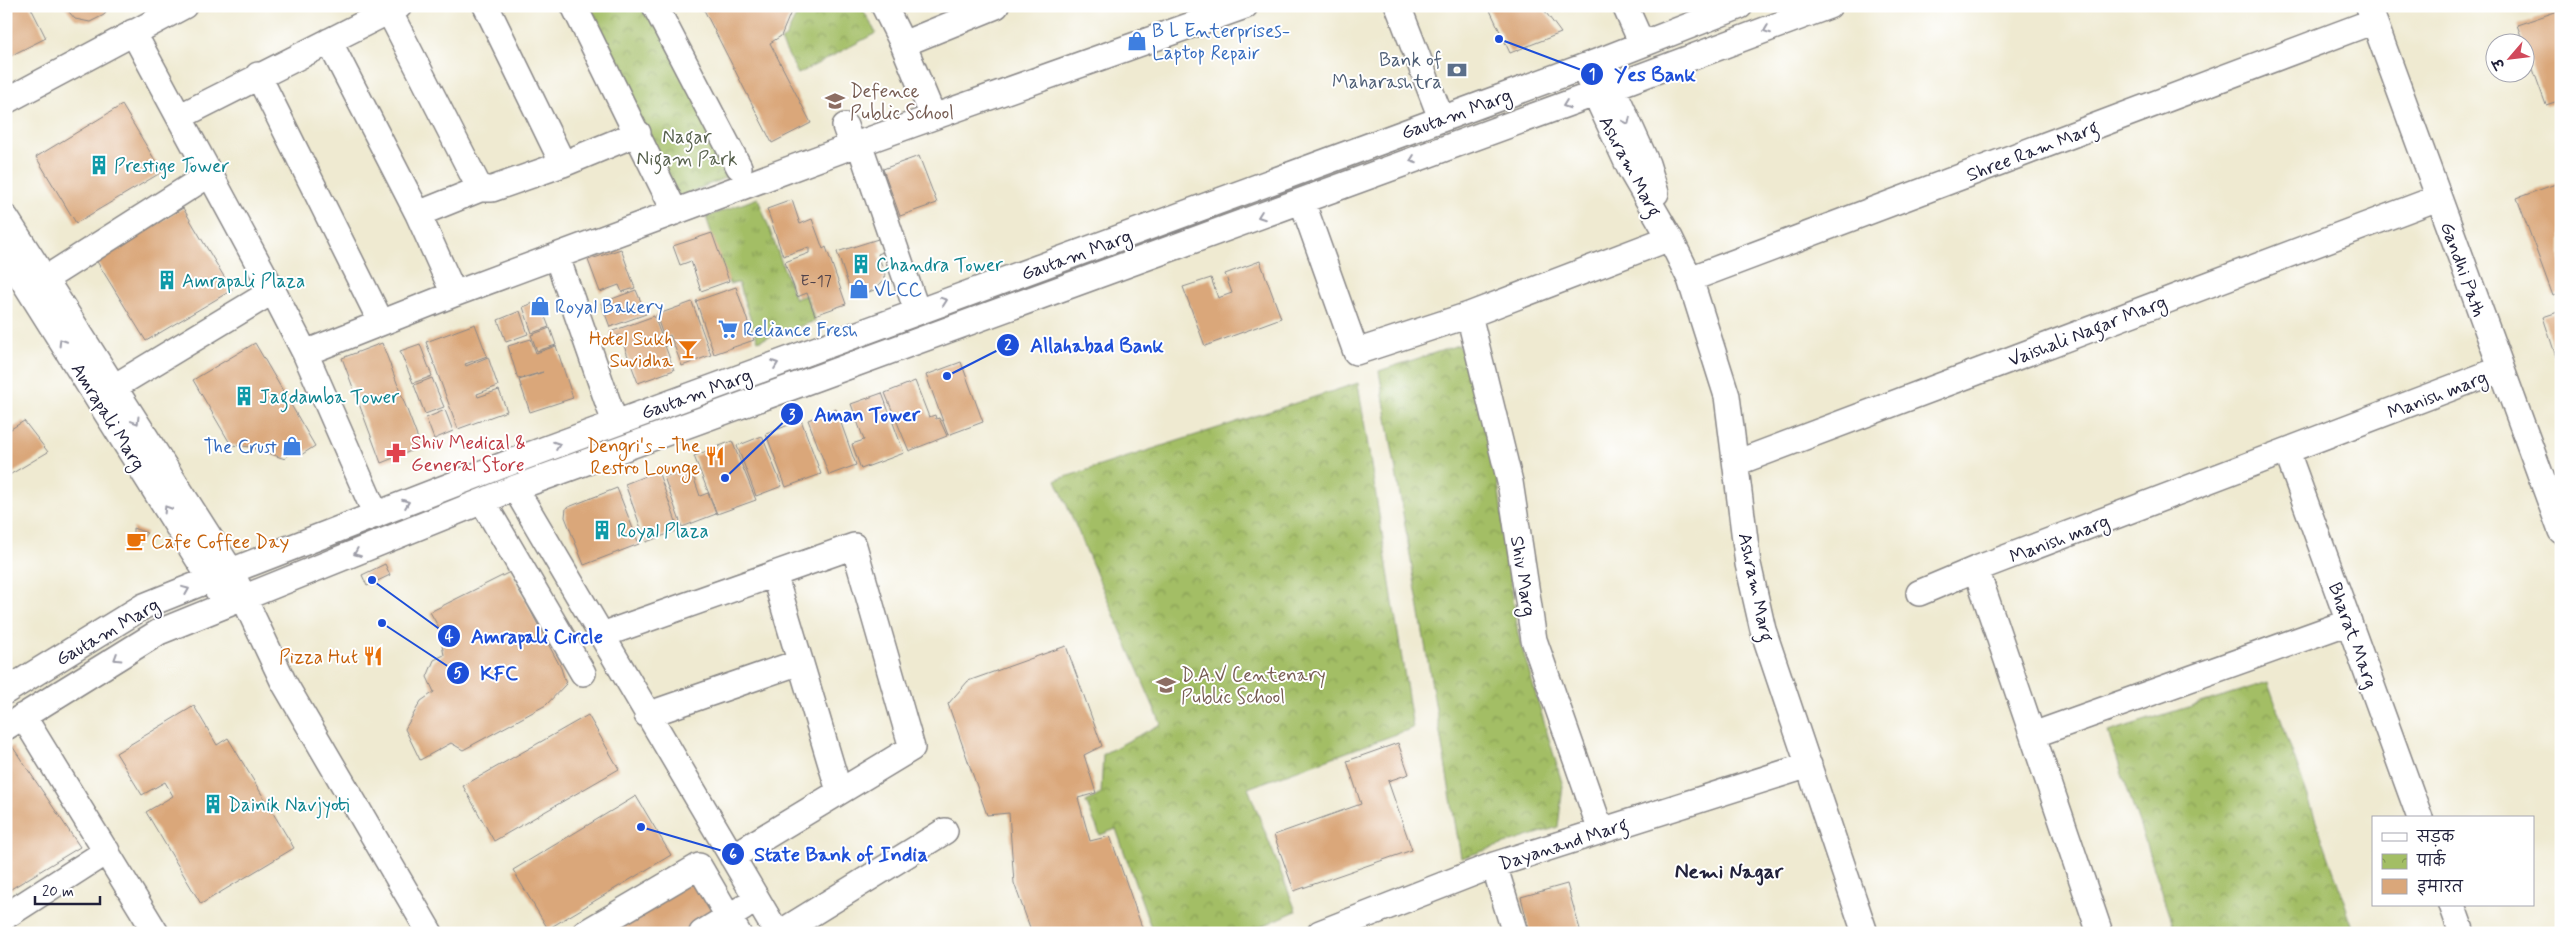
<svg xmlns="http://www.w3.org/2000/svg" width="2567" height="939" font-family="Mynerve,'Playpen Sans Deva',sans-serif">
  <defs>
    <pattern id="grass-tufts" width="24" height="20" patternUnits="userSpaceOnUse" patternTransform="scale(1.25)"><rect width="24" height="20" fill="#a3be65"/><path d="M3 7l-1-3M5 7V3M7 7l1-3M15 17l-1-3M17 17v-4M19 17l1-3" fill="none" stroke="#849a54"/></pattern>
    <pattern id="park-crowns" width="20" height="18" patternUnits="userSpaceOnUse" patternTransform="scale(1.25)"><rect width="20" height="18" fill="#a3be65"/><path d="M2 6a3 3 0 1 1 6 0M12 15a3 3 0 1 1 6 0" fill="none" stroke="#849a54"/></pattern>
  </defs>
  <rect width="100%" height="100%" fill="#fff"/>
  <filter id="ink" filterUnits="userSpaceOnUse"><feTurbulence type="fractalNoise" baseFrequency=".02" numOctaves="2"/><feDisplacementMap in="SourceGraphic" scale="10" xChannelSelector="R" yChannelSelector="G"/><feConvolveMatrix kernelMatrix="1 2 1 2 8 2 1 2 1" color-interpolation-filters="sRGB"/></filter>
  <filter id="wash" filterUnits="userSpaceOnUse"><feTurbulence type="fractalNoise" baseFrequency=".0096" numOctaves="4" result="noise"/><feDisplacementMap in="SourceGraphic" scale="20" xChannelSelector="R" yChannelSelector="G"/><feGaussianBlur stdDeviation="1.12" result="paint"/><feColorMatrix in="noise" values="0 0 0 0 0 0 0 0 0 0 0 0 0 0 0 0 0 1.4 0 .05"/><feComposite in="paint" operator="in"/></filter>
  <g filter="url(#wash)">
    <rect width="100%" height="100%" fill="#efead1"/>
    <path fill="url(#grass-tufts)" stroke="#627050" d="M758,198L795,299L806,295L815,321L758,341L738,283L729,284L706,217Z"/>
    <path fill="url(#park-crowns)" stroke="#627050" d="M582,6H647L734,174L679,197Z
      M809,6H861L876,33L798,74L781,41L785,38L798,12Z
      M1459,345L1493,446L1518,634L1563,786L1558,827L1461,858L1379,371Z
      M1358,383L1413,728L1248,788L1296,911L1247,933H1153L1116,829L1100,835L1086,802L1101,794L1103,754L1161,724L1056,480Z
      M2268,682L2355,933H2176L2108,732Z"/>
    <g id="blocks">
      <path fill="#daa77a" d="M6,6H30L46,38L6,58Z
        M64,6H109L104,15L90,22L75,19Z
        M702,6H789L791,12L781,36L770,43L811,123L772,143Z
        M1488,6H1541L1561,33L1510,53Z
        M2561,10V100L2546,105L2517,25Z
        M122,105L162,172L76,223L36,157Z
        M919,156L937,203L900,216L883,169Z
        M2561,182V293L2553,296L2517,198Z
        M792,200L800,224L812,219L823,249L826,247L846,304L815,315L807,293L797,297L785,262L809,253V247L783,256L767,209Z
        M183,208L232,290L146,341L96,260Z
        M712,233L729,281L701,291L691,261L680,265L673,246Z
        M878,239L883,252L878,254L885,275L882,282L874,290L853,298L837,252Z
        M621,249L635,288L622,292L619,285L600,292L588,260Z
        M1260,261L1281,318L1205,346L1183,287L1211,278L1218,298L1232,293L1225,274Z
        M736,287L754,340L714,354L696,301Z
        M636,290L646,314L610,327L601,303Z
        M539,301L549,327L532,333L523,307Z
        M692,302L711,355L682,366L670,335L664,338L656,315Z
        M520,311L528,334L506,342L498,320Z
        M2561,311V369H2560L2543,317Z
        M654,316L674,370L638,383L620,335L612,338L610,332Z
        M475,324L487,356L465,364L466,366L488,357L498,386L477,394L478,397L499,390L507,411L458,429L426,342Z
        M550,328L556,345L537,351L531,335Z
        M531,339L536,353L556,346L573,398L530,412L519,380L543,372L518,379L508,346Z
        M255,343L315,446L301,455L294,448L285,459L251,447L231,445L193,380Z
        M382,343L421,447L381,463L342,358Z
        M420,344L432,376L413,383L400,351Z
        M961,362L983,422L948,435L926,375Z
        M432,378L444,407L425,414L414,385Z
        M915,381L929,417L935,415L936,419L939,418L947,436L909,451L885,393Z
        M882,393L904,453L861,469L852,444L864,440L851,404Z
        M836,409L856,465L829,475L808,420Z
        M445,410L453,431L434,439L426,418Z
        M801,420L821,474L786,487L766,434Z
        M24,421L48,452L6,477V432Z
        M762,436L782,486L756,496L737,446Z
        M732,441L756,500L717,514L694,456Z
        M690,467L700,496L708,493L716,514L682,527L664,477Z
        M658,471L679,530L646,542L625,484Z
        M617,488L639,544L584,565L565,517L566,508Z
        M133,528L147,533L133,549Z
        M385,564L390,575L367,586L362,575Z
        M510,572L561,668L566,684L546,705L463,750L451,743L420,760L405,729L421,701L434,692L427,677L434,660L444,655L438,626L430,612Z
        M1066,646L1102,746L1084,755L1096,793L1078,798L1090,841L1110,836L1144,933H1032L1014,883L1009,813L987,815L948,704L968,681Z
        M194,706L217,745L228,738L294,848L201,904L146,812L173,796L165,782L142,795L116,753Z
        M588,715L619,769L494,841L463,786Z
        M1398,743L1409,774L1388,781L1412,850L1294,891L1274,835L1361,804L1347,761Z
        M12,746L80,847L6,892V750Z
        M636,796L671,855L548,929L513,870Z
        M695,875L717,913L684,933H599Z
        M1567,884L1581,933H1530L1521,897Z"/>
    </g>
  </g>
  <g filter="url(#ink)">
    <use href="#blocks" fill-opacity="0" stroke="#888686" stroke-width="1"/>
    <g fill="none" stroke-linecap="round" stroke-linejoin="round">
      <defs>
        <path id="minor" d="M486,6L563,164
          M574,6L675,212
          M655,6L739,167
          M884,6L903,44L933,116
          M1398,6L1441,118
          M1625,6L1642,44
          M2369,7L2561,531
          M389,11L480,189
          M133,32L273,291L305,353L376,515
          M329,41L418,214L454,294
          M903,44L996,6
          M1606,73L1647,164L1656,193
          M258,75L381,322
          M1589,80L1630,169L1670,238L1690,279L1727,396L1748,564L1763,630L1865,933
          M6,101L184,6
          M179,117L399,6
          M845,126L852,146
          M859,143L917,311
          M1302,201L1356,352L1469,315L1670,238
          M418,214L480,189H492L563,164L638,133
          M6,218L231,571L283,681L430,933
          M6,253L220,594
          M557,257L615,423
          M45,279L210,174
          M1690,279L2374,21
          M1469,315L1510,482L1534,640L1601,831
          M305,353L454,294L852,146L1245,6
          M114,387L273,291
          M2287,452L2420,818
          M1736,463L2438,198
          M515,488L777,933
          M483,502L583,673
          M1976,569L2100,933
          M774,574L839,791
          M1919,593L1976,569L2501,369
          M602,635L854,546L912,748L732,857
          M6,691L144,606L231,571L524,457L1602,60L1740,6
          M647,715L800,662
          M23,716L156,933
          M6,727L159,632L515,488L1594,94L1829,6
          M2033,735L2349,622
          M1494,865L1515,933
          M2452,905L2462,933
          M6,916L107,851
          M585,933L699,866L738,933
          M702,933L743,908
          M780,933L945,831
          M1320,933L1494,865L1809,765"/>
      </defs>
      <use href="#minor" stroke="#888686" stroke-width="28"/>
      <use href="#minor" stroke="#fff" stroke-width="25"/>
    </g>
    <defs><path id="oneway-chevron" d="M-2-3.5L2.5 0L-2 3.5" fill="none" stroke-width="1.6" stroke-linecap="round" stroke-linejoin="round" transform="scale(1.25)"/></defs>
    <g stroke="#9c9ca7">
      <use href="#oneway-chevron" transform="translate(1767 30) rotate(159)"/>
      <use href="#oneway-chevron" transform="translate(1566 105) rotate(160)"/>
      <use href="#oneway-chevron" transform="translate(1627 121) rotate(65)"/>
      <use href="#oneway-chevron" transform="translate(1413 160) rotate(160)"/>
      <use href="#oneway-chevron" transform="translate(1261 216) rotate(160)"/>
      <use href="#oneway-chevron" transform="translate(944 301) rotate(-19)"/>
      <use href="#oneway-chevron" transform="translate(62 342) rotate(-122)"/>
      <use href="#oneway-chevron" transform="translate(775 364) rotate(-20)"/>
      <use href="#oneway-chevron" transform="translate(136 421) rotate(59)"/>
      <use href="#oneway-chevron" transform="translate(557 445) rotate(-20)"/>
      <use href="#oneway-chevron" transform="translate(406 503) rotate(-21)"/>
      <use href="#oneway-chevron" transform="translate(167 509) rotate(-122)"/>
      <use href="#oneway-chevron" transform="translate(357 553) rotate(158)"/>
      <use href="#oneway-chevron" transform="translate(186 590) rotate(-22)"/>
      <use href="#oneway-chevron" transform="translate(117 658) rotate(148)"/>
    </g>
  </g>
  <defs>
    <symbol id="shop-bare" viewBox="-9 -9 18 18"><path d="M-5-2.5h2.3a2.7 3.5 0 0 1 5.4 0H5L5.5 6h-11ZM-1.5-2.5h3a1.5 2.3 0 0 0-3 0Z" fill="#3f7fe0" stroke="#fff" stroke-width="2.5" paint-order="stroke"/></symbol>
    <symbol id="bank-bare" viewBox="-9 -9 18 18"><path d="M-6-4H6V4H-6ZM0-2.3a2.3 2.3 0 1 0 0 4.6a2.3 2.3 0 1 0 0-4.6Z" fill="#5c6f8a" stroke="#fff" stroke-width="2.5" paint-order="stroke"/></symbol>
    <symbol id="school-bare" viewBox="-9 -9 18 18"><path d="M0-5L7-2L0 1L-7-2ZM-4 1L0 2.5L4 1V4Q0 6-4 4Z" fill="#8d6e63" stroke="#fff" stroke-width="2.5" paint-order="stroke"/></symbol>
    <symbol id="building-bare" viewBox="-9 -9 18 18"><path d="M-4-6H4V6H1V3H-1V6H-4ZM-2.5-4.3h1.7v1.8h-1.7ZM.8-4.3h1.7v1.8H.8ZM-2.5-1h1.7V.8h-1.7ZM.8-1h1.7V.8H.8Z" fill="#0f9aa8" stroke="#fff" stroke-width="2.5" paint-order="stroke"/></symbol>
    <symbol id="supermarket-bare" viewBox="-9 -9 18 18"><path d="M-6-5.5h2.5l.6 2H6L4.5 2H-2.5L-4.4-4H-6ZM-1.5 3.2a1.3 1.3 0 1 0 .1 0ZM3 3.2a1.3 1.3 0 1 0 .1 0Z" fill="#3f7fe0" stroke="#fff" stroke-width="2.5" paint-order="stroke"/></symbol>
    <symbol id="bar-bare" viewBox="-9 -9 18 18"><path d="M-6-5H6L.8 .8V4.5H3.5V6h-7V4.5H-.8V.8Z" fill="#e8710a" stroke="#fff" stroke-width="2.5" paint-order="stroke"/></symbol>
    <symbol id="pharmacy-bare" viewBox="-9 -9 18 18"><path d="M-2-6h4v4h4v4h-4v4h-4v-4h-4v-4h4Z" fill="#e0444e" stroke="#fff" stroke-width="2.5" paint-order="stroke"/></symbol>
    <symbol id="restaurant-bare" viewBox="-9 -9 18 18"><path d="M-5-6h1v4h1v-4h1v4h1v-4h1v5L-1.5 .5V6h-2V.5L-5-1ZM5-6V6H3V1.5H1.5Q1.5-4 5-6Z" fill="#e8710a" stroke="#fff" stroke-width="2.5" paint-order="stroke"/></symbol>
    <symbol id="cafe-bare" viewBox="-9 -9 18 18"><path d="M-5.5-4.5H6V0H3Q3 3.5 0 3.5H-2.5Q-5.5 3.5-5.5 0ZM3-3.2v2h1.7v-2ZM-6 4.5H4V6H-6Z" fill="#e8710a" stroke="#fff" stroke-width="2.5" paint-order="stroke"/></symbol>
  </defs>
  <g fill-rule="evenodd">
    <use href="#shop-bare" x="1123" y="27" width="28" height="28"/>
    <use href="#bank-bare" x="1443" y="56" width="28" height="28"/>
    <use href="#school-bare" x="821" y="87" width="28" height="28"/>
    <use href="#building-bare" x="85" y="151" width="28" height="28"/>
    <use href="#building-bare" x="847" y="250" width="28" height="28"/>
    <use href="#building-bare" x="153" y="266" width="28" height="28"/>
    <use href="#shop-bare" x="845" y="275" width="28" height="28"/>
    <use href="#shop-bare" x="526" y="292" width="28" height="28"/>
    <use href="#supermarket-bare" x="714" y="315" width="28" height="28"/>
    <use href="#bar-bare" x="674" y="335" width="28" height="28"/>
    <use href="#building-bare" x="230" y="382" width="28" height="28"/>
    <use href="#shop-bare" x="278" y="432" width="28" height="28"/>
    <use href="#pharmacy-bare" x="382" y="439" width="28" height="28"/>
    <use href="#restaurant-bare" x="701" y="442" width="28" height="28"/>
    <use href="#building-bare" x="588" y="516" width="28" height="28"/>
    <use href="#cafe-bare" x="122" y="527" width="28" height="28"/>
    <use href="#restaurant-bare" x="359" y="642" width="28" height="28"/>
    <use href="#school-bare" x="1152" y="671" width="28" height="28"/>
    <use href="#building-bare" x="199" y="790" width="28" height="28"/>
  </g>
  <g text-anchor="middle" stroke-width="4" stroke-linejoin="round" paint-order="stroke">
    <g font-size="16" fill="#50434b">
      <text x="816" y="286">E-17</text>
    </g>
    <g font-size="19" fill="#366cbe" stroke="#fff" text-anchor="start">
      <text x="1152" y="37">B L Enterprises-<tspan x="1152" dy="22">Laptop Repair</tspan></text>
      <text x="874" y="296">VLCC</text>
      <text x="555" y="313">Royal Bakery</text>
      <text x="743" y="336">Reliance Fresh</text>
      <text x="277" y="453" text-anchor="end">The Crust</text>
    </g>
    <g font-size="19" fill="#4e5e75" stroke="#fff" text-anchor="end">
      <text x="1442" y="66">Bank of<tspan x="1442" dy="22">Maharashtra</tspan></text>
    </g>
    <g font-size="19" fill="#785e54" stroke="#fff" text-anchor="start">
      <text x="850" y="97">Defence<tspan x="850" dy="22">Public School</tspan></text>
      <text x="1181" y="681">D.A.V Centenary<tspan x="1181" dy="22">Public School</tspan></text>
    </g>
    <g font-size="19" fill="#22223b" stroke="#fff">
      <text transform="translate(1456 113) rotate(-20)" y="7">Gautam Marg</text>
      <text transform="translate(2032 150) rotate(-21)" y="7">Shree Ram Marg</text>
      <text transform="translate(1631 166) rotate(62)" y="7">Ashram Marg</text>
      <text transform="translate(1076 254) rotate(-20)" y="7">Gautam Marg</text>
      <text transform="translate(2464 269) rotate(70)" y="7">Gandhi Path</text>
      <text transform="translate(2087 330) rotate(-21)" y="7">Vaishali Nagar Marg</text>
      <text transform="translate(696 393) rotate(-20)" y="7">Gautam Marg</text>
      <text transform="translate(2437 394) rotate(-21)" y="7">Manish marg</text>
      <text transform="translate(109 416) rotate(58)" y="7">Amrapali Marg</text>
      <text transform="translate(2059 538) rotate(-21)" y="7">Manish marg</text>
      <text transform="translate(1524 576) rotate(81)" y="7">Shiv Marg</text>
      <text transform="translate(1757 587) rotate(78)" y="7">Ashram Marg</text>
      <text transform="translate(107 631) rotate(-30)" y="7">Gautam Marg</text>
      <text transform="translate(2354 635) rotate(70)" y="7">Bharat Marg</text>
      <text transform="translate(1563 843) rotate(-18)" y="7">Dayanand Marg</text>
    </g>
    <g font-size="19" fill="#56604c" stroke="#fff">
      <text x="687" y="143">Nagar<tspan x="687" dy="22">Nigam Park</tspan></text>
    </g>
    <g font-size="19" fill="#0d838f" stroke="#fff" text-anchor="start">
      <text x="114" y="172">Prestige Tower</text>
      <text x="876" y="271">Chandra Tower</text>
      <text x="182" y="287">Amrapali Plaza</text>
      <text x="259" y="403">Jagdamba Tower</text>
      <text x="617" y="537">Royal Plaza</text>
      <text x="228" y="811">Dainik Navjyoti</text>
    </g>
    <g font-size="19" fill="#c56008" stroke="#fff" text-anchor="end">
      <text x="673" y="345">Hotel Sukh<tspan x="673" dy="22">Suvidha</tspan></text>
      <text x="700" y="452">Dengri's - The<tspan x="700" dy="22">Restro Lounge</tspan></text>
      <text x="151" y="548" text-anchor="start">Cafe Coffee Day</text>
      <text x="358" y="663">Pizza Hut</text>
    </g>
    <g font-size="19" fill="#be3a42" stroke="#fff" text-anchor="start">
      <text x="411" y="449">Shiv Medical &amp;<tspan x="411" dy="22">General Store</tspan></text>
    </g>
    <g font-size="21" font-weight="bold" fill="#22223b" stroke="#fff">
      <text x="1729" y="878">Nemi Nagar</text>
    </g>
  </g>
  <path fill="none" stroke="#1d4ed8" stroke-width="2" d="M1499 39L1592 74M947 376L1008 345M725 478L792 414M372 580L449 636M382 623L458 673M641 827L733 854"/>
  <g fill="#1d4ed8" stroke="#fff" stroke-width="2">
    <circle cx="1499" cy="39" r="5"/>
    <circle cx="947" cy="376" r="5"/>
    <circle cx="725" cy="478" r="5"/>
    <circle cx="372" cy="580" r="5"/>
    <circle cx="382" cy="623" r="5"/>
    <circle cx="641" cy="827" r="5"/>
    <circle cx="1592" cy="74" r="12"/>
    <circle cx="1008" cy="345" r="12"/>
    <circle cx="792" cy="414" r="12"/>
    <circle cx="449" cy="636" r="12"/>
    <circle cx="458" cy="673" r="12"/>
    <circle cx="733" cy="854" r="12"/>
  </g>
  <g font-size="15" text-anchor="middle" font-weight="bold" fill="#fff">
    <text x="1592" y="79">1</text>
    <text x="1008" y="350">2</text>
    <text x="792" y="420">3</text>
    <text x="449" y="641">4</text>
    <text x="458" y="678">5</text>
    <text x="733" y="859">6</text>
  </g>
  <g font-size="20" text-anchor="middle" font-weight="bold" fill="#1d4ed8" stroke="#fff" stroke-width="4" stroke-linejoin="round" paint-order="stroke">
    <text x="1655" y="81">Yes Bank</text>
    <text x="1097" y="352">Allahabad Bank</text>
    <text x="867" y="421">Aman Tower</text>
    <text x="537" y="643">Amrapali Circle</text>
    <text x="499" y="680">KFC</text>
    <text x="841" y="861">State Bank of India</text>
  </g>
  <rect width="2567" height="939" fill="none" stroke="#fff" stroke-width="25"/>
  <rect x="2372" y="816" width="162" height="90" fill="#ffffff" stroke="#a7a7b1"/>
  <rect x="2382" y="833" width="25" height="8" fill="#ffffff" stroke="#a7a7b1"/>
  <text x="2417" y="842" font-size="15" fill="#22223b">सड़क</text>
  <rect x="2382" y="854" width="25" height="15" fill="url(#park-crowns)" stroke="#a7a7b1"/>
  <text x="2417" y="866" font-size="15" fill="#22223b">पार्क</text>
  <rect x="2382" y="879" width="25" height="15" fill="#daa77a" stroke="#a7a7b1"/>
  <text x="2417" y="892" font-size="15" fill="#22223b">इमारत</text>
  <g transform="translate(2510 58) rotate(242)"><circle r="24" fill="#ffffff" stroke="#a7a7b1"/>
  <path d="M0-4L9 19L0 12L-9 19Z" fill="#d1495b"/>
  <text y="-8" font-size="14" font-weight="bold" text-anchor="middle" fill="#22223b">उ</text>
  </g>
  <path d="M35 896v8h65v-8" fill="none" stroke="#22223b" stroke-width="2.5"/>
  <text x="42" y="896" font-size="15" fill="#22223b" stroke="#ffffff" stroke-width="4" paint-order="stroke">20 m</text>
</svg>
